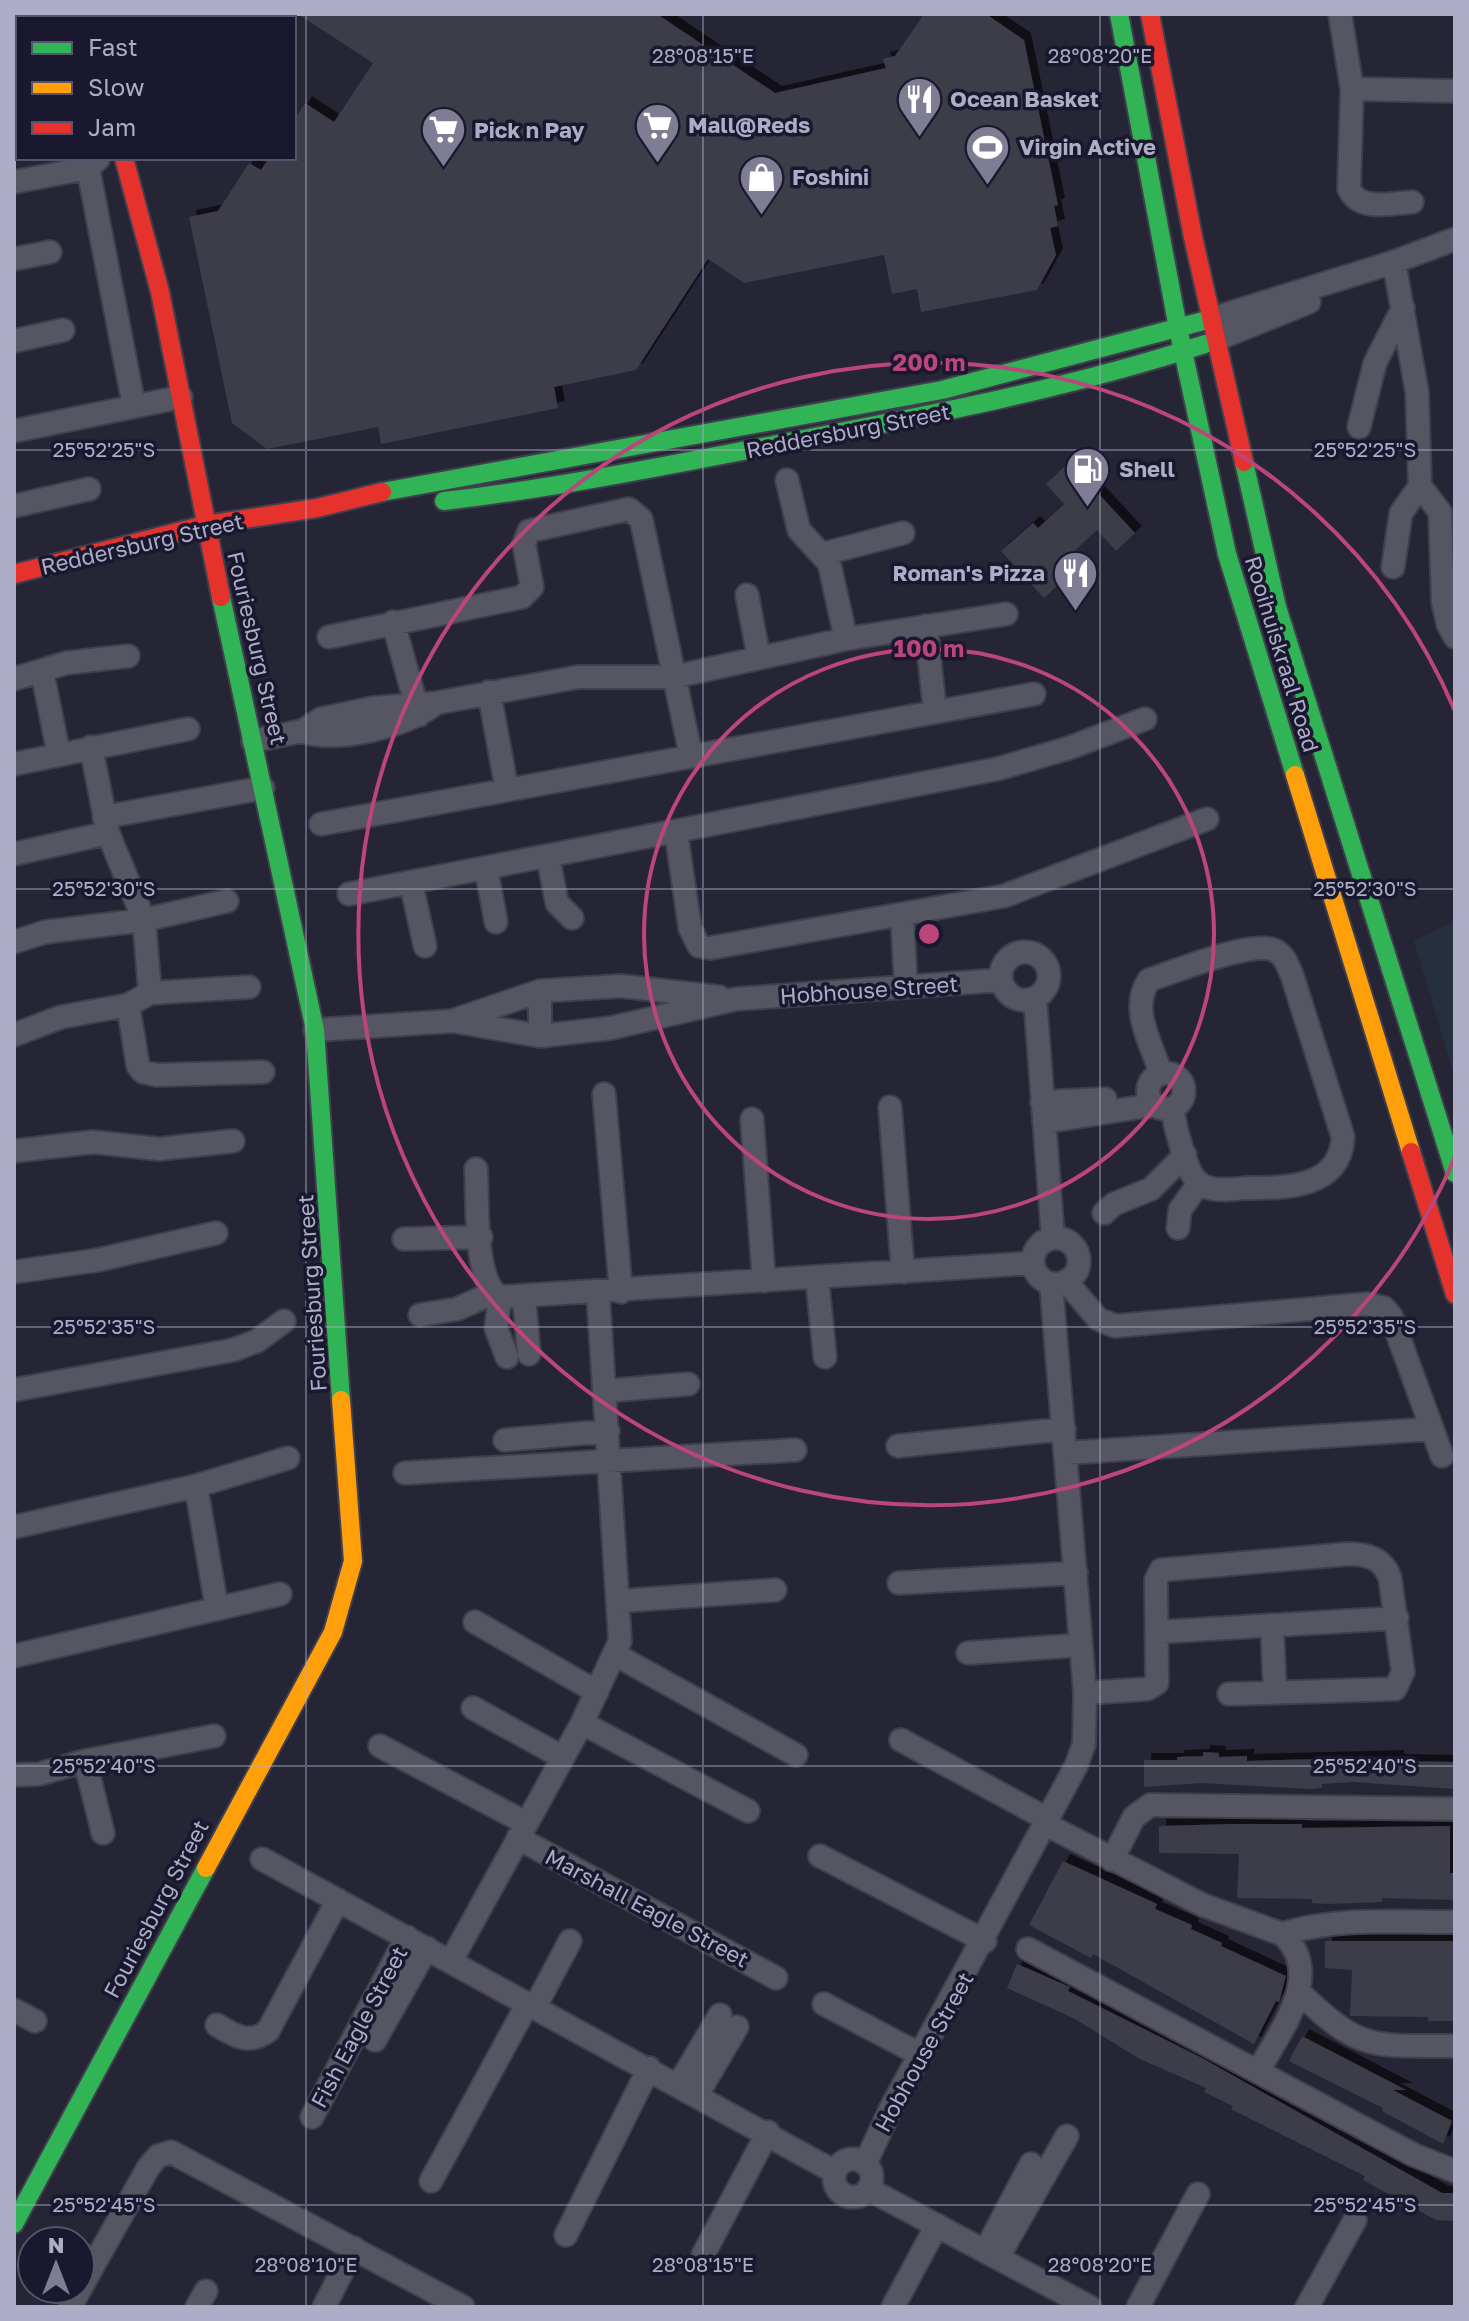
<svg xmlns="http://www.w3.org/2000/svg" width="1469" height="2321" font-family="'Golos Text',sans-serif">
  <defs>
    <filter id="shadow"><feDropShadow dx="7" dy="-7" stdDeviation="0" flood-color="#0009"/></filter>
  </defs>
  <rect width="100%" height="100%" fill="#252535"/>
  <path fill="#252f3e" d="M1455,921V1079L1414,941Z"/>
  <path fill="#3c3c4a" filter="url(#shadow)" d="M298,14H657L775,93L886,68L883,59L895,56L924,14H986L1024,40L1058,205L1054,206L1058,226L1050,228L1056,255L1037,290L921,312L917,289L892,294L884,255L744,283L708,259L636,370L554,387L558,408L381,444L378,427L267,449L232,423L189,217L218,211L249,163L261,170L269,158H294V120L305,103L334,122L373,63Z
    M1069,462L1135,533L1116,551L1097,530L1066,559L1075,570L1044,598L1001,551L1033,523L1038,528L1064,504L1046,484Z
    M1203,1752L1219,1753V1757L1247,1756V1761L1397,1757V1761L1455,1762V1789L1353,1782L1322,1784V1788L1310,1789L1202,1783L1144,1787V1760H1177V1757L1203,1756Z
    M1233,1824H1302V1828L1450,1826V1873H1455V1900L1382,1898V1902L1327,1904L1312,1903V1899L1237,1898L1239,1854L1159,1853V1826Z
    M1063,1861L1157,1904L1155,1909L1192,1925L1191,1929L1222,1943L1221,1946L1286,1976L1279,2002L1276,2001L1254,2044L1093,1954L1091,1958L1029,1925Z
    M1325,1941H1455L1454,2021H1428V2017L1350,2016L1352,1970L1325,1968Z
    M1017,1964L1070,1987L1068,1991L1202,2058L1442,2193H1455V2221L1436,2220L1363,2180L1365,2176L1231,2109L1233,2106L1204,2092L1206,2088L1138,2058L1075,2019L1007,1988Z
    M1302,2036L1406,2090H1393L1452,2121L1443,2144L1382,2111L1383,2108L1289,2061Z"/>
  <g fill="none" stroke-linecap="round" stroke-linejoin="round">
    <defs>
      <path id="street" d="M1340,14L1352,89L1349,189C1360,212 1391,203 1412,202
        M14,55H18
        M1352,89L1455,91
        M88,168L134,406
        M14,182L88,168L98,159
        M14,259L50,252
        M1394,262L1417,392L1420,486L1440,512L1443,602L1448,624L1455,637
        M1211,319L1394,262L1455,239
        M1215,340L1309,302
        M14,341L63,330
        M1359,427L1375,363L1403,308
        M14,431L181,397
        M787,480L799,530L829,563L846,639
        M14,506L89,489
        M823,554L903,533
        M1393,567L1401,513L1420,486
        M747,595L759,658
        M393,622L419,715
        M926,626L935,712
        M329,637L522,597L532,587L524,544L529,531L629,509L641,519L644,532L691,756
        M42,671L59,755
        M14,679L66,663L128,656
        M489,692L507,790
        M302,731C337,744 406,726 435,704
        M253,741L302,731L321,719L373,708L436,703L578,677H673L846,639L1006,614
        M91,747L108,833L144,920L150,993L128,1005L138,1066L143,1072L157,1075L263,1072
        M14,764L188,729
        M104,817L263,788
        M321,824L1034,694
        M676,832L690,928L699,946L710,948L1004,896L1207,819
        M14,854L108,833
        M548,857L557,903L572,918
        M486,868L496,922
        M411,883L425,946
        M349,894L997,769L1069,748L1145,719
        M902,914L906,987
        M14,942L45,932L144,920L227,901
        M1001 976a24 24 0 1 1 48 0a24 24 0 1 1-48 0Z
        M540,991V1036
        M150,993L249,987
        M1035,998L1053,1238
        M455,1020L540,991L621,986L719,997
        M315,1030L453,1021L540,1036L611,1028L736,999L1001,980
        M14,1035L61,1017L128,1005
        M1148 1091a18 18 0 1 1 36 0a18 18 0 1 1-36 0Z
        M1161,1074C1152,1044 1129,1009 1149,980C1174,972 1251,940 1274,950C1285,955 1287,965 1292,975L1343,1137C1340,1188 1287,1188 1247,1188C1232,1189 1212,1193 1199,1183C1186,1174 1175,1125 1172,1109
        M604,1094L621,1292
        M1042,1102L1105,1099
        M890,1107L903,1272
        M752,1119L764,1281
        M1044,1122L1153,1105
        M14,1151L93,1142L159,1149L233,1141
        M476,1169C478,1200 473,1282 500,1297L1033,1263
        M1104,1213L1114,1204L1151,1189L1185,1155
        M1178,1228L1180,1210L1199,1183
        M1033 1261a23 23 0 1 1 46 0a23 23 0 1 1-46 0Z
        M404,1239L481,1237
        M14,1272L98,1260L216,1233
        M817,1278L825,1357
        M1066,1281L1098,1319L1115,1326L1367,1304L1384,1308L1391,1316L1442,1456
        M500,1297L496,1328L507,1357
        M524,1298L529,1354
        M420,1315L457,1309L493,1293
        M14,1390L233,1350L257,1341L284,1321
        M605,1391L688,1384
        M505,1440L608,1431
        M898,1446L1064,1429
        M1066,1453L1432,1429
        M405,1473L795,1450
        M196,1486L217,1609
        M14,1527L196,1486L288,1458
        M899,1583L1076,1573
        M620,1601L775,1590
        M475,1622L597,1692
        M1272,1625L1275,1693
        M1158,1632L1397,1618
        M968,1653L1081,1645
        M616,1655L796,1755
        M14,1656L280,1594
        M1085,1693L1147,1689L1157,1683L1156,1580L1161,1570L1348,1554C1367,1554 1383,1558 1390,1578L1403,1672L1395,1689L1229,1694
        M473,1708L562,1757
        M582,1723L748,1811
        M901,1740L1049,1820
        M380,1746L526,1823
        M85,1761L103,1833
        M14,1775L39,1774L85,1761L214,1736
        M1047,1825L1203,1905L1282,1934C1326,1973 1280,2031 1259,2070
        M518,1838L776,1978
        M820,1856L985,1941
        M262,1859L835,2172
        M1112,1860L1134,1817L1150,1805L1455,1809
        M1282,1934C1338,1917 1397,1922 1455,1922
        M1028,1949L1414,2155L1455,2171
        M451,1961L582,1723L620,1641L598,1293
        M1300,1993C1362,2053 1373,2045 1455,2046
        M824,2004L921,2055
        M535,2007L570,1941
        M14,2010L35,2021
        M217,2025C235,2036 249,2045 268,2031L338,1900
        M375,2040L427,1948
        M679,2084L720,2015
        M697,2095L737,2027
        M312,2117L407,1937
        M834 2178a19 19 0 1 1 38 0a19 19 0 1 1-38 0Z
        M865,2164L891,2108L1076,1766L1084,1744L1085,1693L1051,1283
        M431,2181L528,2003
        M868,2189L1090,2307
        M566,2235L649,2068
        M990,2242L1031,2164
        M703,2255L768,2132
        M998,2257L1067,2136
        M70,2307L148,2168L158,2156L171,2152L463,2307
        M197,2307L206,2291
        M324,2307L354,2248
        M893,2307L937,2225
        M1138,2307L1198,2194
        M1307,2307L1355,2220"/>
      <path id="fast" d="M112,14V18
        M1119,14L1178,328L1227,554L1295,775
        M1244,462L1277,607L1455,1173
        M382,492L942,390L1211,319
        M444,501C555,488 664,466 773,445C919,417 1064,390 1205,344
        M221,597L315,1030L341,1400
        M14,2224L206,1868"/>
      <path id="slow" d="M1295,775L1411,1152
        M206,1868L333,1632L353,1561L341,1400"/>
      <path id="jam" d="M1150,14L1193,237L1244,462
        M124,158L160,292L221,597
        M14,574L205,525L317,508L382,492
        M1411,1152L1455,1294"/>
    </defs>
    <use href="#street" stroke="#40404c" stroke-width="26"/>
    <use href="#fast" stroke="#403f4e" stroke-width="22"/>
    <use href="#slow" stroke="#403f4e" stroke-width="22"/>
    <use href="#jam" stroke="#403f4e" stroke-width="22"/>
    <use href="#street" stroke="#565562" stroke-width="22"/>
    <use href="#fast" stroke="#30b455" stroke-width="18"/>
    <use href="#slow" stroke="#ff9f0a" stroke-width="18"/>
    <use href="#jam" stroke="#e5322d" stroke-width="18"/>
  </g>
  <path fill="none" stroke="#aeadc7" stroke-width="2" stroke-opacity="0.45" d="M306,14V2307M703,14V2307M1100,14V2307M14,450H1455M14,889H1455M14,1327H1455M14,1766H1455M14,2205H1455"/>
  <g fill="none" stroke="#bc457b" stroke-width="4">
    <circle cx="929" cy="934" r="285"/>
    <path d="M1455 1157A571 571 0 1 1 1455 711"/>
  </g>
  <defs>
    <symbol id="restaurant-pin" viewBox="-11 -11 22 30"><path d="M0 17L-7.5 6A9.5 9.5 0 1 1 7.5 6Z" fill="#7e7d94" stroke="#19182f"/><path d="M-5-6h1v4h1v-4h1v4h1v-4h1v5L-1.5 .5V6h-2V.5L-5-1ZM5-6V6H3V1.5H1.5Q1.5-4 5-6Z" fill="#fff"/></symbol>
    <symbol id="supermarket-pin" viewBox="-11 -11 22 30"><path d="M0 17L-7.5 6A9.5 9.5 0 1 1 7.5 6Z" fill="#7e7d94" stroke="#19182f"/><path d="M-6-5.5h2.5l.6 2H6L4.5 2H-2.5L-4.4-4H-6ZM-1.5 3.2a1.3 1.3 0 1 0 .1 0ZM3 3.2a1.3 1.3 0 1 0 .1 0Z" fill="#fff"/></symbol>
    <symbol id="stadium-pin" viewBox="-11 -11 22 30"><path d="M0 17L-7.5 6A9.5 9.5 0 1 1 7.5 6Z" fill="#7e7d94" stroke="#19182f"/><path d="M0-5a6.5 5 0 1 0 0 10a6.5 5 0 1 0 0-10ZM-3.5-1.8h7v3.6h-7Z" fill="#fff"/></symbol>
    <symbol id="shop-pin" viewBox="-11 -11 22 30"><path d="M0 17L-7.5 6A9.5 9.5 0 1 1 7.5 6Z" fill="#7e7d94" stroke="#19182f"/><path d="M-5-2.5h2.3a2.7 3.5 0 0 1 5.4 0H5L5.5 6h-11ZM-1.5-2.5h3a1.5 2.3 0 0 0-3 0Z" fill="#fff"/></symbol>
    <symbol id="fuel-pin" viewBox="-11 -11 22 30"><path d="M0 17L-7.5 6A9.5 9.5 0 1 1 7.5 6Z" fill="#7e7d94" stroke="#19182f"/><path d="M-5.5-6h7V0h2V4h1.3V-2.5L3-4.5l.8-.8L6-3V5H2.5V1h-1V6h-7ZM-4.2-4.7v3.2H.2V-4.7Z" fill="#fff"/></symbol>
  </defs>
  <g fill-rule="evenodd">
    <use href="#restaurant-pin" x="894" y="74" width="51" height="69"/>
    <use href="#supermarket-pin" x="632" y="100" width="51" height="69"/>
    <use href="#supermarket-pin" x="418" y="104" width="51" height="69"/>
    <use href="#stadium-pin" x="962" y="122" width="51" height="69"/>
    <use href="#shop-pin" x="736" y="152" width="51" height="69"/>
    <use href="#fuel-pin" x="1062" y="444" width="51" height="69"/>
    <use href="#restaurant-pin" x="1050" y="548" width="51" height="69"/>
  </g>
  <g text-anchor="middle" stroke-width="7" stroke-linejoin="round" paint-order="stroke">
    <g font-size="22" font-weight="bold" fill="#aeadc7" stroke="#19182f" text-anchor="start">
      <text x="950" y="107">Ocean Basket</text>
      <text x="688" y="133">Mall@Reds</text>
      <text x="474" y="138">Pick n Pay</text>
      <text x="1019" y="155">Virgin Active</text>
      <text x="792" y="185">Foshini</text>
      <text x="1119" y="477">Shell</text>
      <text x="1045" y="581" text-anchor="end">Roman's Pizza</text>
    </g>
    <g font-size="22" fill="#aeadc7" stroke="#19182f">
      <text transform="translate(848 431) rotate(-11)" y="8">Reddersburg Street</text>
      <text transform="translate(142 544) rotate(-13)" y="8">Reddersburg Street</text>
      <text transform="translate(257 648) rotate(77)" y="8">Fouriesburg Street</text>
      <text transform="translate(1282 654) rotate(73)" y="8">Rooihuiskraal Road</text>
      <text transform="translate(869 990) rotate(-4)" y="8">Hobhouse Street</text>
      <text transform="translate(312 1293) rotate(-94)" y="8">Fouriesburg Street</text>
      <text transform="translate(647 1908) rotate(28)" y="8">Marshall Eagle Street</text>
      <text transform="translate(156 1909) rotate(-62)" y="8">Fouriesburg Street</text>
      <text transform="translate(359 2027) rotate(-62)" y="8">Fish Eagle Street</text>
      <text transform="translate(924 2052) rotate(-61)" y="8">Hobhouse Street</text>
    </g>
  </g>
  <g font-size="20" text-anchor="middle" fill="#aeadc7" stroke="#19182f" stroke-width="7" stroke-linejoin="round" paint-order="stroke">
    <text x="703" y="63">28°08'15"E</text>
    <text x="1100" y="63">28°08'20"E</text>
    <text x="104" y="457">25°52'25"S</text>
    <text x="1365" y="457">25°52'25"S</text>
    <text x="104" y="896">25°52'30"S</text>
    <text x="1365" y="896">25°52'30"S</text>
    <text x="104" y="1334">25°52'35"S</text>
    <text x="1365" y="1334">25°52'35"S</text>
    <text x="104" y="1773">25°52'40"S</text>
    <text x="1365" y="1773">25°52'40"S</text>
    <text x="104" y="2212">25°52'45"S</text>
    <text x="1365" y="2212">25°52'45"S</text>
    <text x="306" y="2272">28°08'10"E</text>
    <text x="703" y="2272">28°08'15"E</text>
    <text x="1100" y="2272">28°08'20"E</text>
  </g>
  <circle cx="929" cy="934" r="12" fill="#bc457b" stroke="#19182f" stroke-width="4"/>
  <g font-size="24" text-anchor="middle" font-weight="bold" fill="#bc457b" stroke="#19182f" stroke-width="7" stroke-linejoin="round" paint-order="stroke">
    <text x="929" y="371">200 m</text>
    <text x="929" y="657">100 m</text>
  </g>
  <rect width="1469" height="2321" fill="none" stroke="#aeadc7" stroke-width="32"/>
  <rect x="16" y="16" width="280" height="144" fill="#19182f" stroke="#55546c" stroke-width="2"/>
  <rect x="32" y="42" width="40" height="12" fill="#30b455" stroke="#55546c" stroke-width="2"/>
  <text x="88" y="56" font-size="24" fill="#aeadc7">Fast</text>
  <rect x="32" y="82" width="40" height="12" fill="#ff9f0a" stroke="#55546c" stroke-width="2"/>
  <text x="88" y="96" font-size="24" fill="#aeadc7">Slow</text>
  <rect x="32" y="122" width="40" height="12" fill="#e5322d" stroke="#55546c" stroke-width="2"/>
  <text x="88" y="136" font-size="24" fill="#aeadc7">Jam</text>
  <g transform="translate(56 2265)"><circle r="38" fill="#19182f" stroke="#55546c" stroke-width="2"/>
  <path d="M0-6L14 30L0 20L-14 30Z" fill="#7e7d94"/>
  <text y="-12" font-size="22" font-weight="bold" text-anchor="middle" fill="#aeadc7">N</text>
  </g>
</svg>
